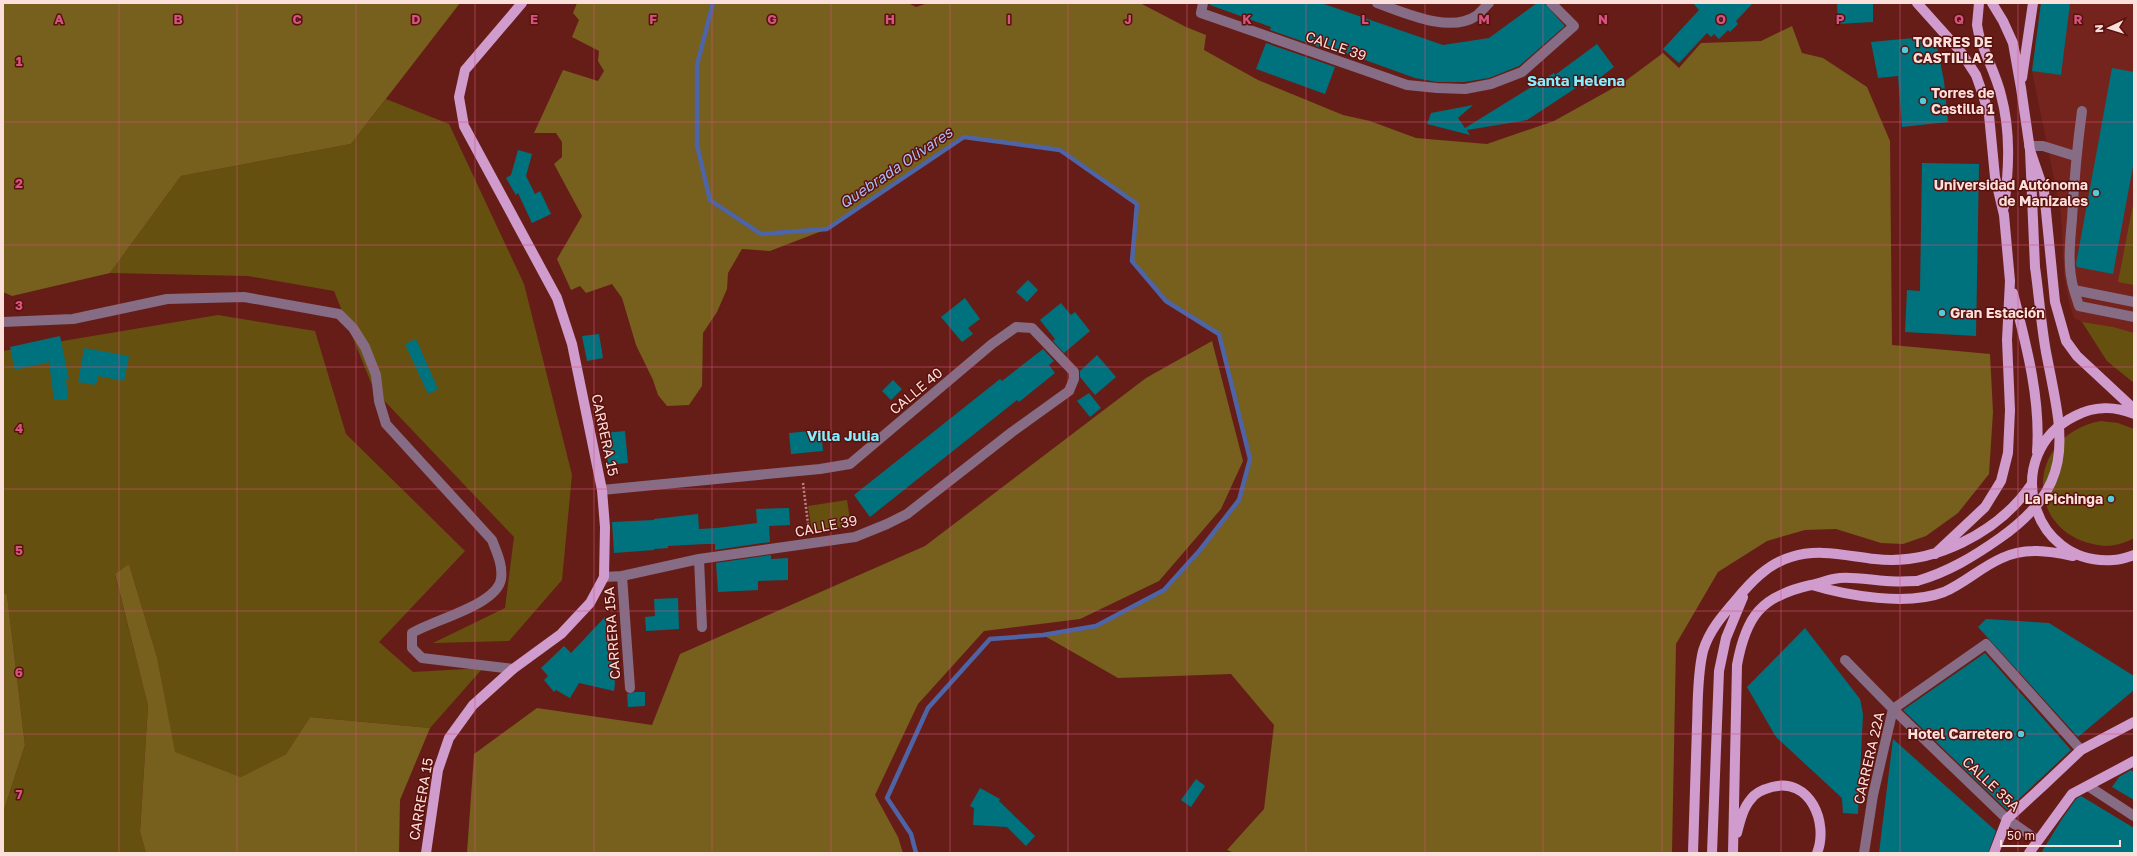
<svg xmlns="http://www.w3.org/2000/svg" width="2137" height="856" font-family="'Golos Text',sans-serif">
  <rect width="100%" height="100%" fill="#661d18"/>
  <path fill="#75231d" d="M2041,3H2134V383L2107,361L2082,322L2074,318L2069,301L2064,275L2061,213L2032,71Z"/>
  <path fill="#665010" d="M386,99L449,124L524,284L572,475L562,580L509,641L433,643L505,608L514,537L374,390L334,291L248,276L110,273L181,176L351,144Z
    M2134,199V285L2118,282Z
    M218,315L315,331L346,434L465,551L379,642L413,672L483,668L430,728L310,717L286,754L241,777L174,752L157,657L129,564L115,575L148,706L140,832L146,853H3V813L25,745L7,595L3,592V351Z
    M2082,322L2113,327L2134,333V383L2107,361Z
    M2101,421L2118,423L2134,429V538C2122,545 2107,548 2093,544C2023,529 2027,434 2101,421Z
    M847,500L851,526L812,532L808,506Z"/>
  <path fill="#775f1e" d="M3,3H460L351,144L181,176L110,273L12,296L3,292Z
    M577,3H908L916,7L928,3H1140L1186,27L1206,35L1204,50L1258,80L1343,115L1370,121L1416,138L1487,144L1554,121L1624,82L1663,53L1679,68L1701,43L1761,41L1792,26L1802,53L1823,58L1867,87L1890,141L1892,345L1990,354L1993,412L1989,474L1958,513L1926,536L1903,544L1881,543L1836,529L1805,530L1767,541L1718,572L1676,644L1672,853H1234L1227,850L1264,809L1274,725L1231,674L1118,678L1043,635L1096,626L1164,590L1200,550L1239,500L1250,459L1219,334L1166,301L1132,261L1137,204L1060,150L964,137L827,229L770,251L742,249L728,273L727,289L717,312L703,333L702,386L689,405L667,406L658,395L653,380L636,345L622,298L612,284L586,293L580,286L571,290L557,259L582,216L554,164L562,157V142L556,133H534L563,70L598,81L604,71L598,61L599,51L572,37L579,20L573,13Z
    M1212,341L1243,461L1221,509L1159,581L1080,619L984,631L918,704L875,795L898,837L903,853H467L474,754L537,708L652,725L680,654L925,546L1146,378Z
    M129,564L157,657L175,752L241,777L286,754L310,717L430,728L400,800L399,853H146L140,832L148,706L115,574Z
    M3,592L7,595L25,745L3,813Z"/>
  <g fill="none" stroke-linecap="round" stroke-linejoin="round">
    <path stroke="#4d64a7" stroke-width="4.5" d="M713,3L697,65V145L710,200L761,234L827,229L964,137L1060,150L1137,204L1132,261L1166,301L1219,334L1250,459L1239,500L1200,550L1164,590L1096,626L1043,635L990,639L928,708L887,798L911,834L916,853"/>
  </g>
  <path fill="#00727e" d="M1211,3H1321L1443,45L1489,38L1537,3H1544L1565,26L1519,66L1489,78L1464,82H1437L1415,78L1340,51L1339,54L1270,30L1271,27L1210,5Z
    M1693,3H1753L1736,21L1738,24L1730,32L1728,30L1719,39L1714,34L1711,37L1707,33L1679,63L1663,49L1699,10Z
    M1837,3H1873V22L1838,24Z
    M2041,3H2070L2061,75L2032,71Z
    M1935,36L1944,81L1948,122L1902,127L1898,76L1878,78L1871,42Z
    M1266,43L1335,67L1325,94L1256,69Z
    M1597,44L1614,67L1585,89L1582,84L1527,120L1467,130L1470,135L1427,124L1431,113L1473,105L1458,118L1465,128L1554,73L1555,75Z
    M2112,68L2134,72V161L2113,274L2077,267L2076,264Z
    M518,150L532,154L526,176L535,194L540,191L551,214L532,223L518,193L516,195L506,178L511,175Z
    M1922,163L1979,164L1976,336L1905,332L1907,290L1920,291Z
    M1028,280L1038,290L1027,302L1016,292Z
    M965,298L980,319L968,328L973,334L962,342L941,317Z
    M1061,303L1071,315L1075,312L1090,331L1064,353L1053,341L1055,339L1040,320Z
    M599,334L603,358L587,361L582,336Z
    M60,336L69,380H66L68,399L54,400L49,362L15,370L10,347Z
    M416,339L438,389L428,394L405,344Z
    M84,348L129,356L124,381L98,376L96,385L78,382Z
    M1043,349L1054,361L1049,365L1055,373L1019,402L1017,400L870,517L854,495L1000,379L1002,381Z
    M1097,355L1116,377L1095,395L1080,377V371Z
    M893,380L902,389L891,400L882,391Z
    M1089,393L1101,408L1090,417L1077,401Z
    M821,430L823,451L791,454L789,433Z
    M625,431L628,463L608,465L605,433Z
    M789,508L790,525L769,526L770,542L715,550V544H705L668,546V548L654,549V550L614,553L612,522L654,520V519L698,514L699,529L717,528L757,523L756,509Z
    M771,555V559L788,558V580L758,581V590L718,592L716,563Z
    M678,598L679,629L646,631L645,617L655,616L654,599Z
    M605,617L615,683L614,691L579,683L570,698L556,690L554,692L544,680L548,676L541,668L564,646L571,653Z
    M1986,619L2049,623L2134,676V690L2078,737L1978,627Z
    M1805,628L1860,699L1863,714L1858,814L1843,813L1842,798L1776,737L1747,687Z
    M1985,653L2071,750L2007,810L1903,710Z
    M635,692H645V706L628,707L627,694Z
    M1893,739L1996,831L1988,853H1879Z
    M2131,770L2134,772V800L2112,787L2119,777Z
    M1196,779L1205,786L1191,807L1181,800Z
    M980,788L1000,799L999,801L1035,836L1026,846L1007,827L973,825L974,808L970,806Z
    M2081,796L2134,828V853H2041L2062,819L2076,799Z"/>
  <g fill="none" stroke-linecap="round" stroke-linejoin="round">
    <path stroke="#b78783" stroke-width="2.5" stroke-dasharray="2 2" stroke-linecap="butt" d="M803,483L809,532"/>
    <path stroke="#866c84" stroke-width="10" d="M1203,3L1201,13L1407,85L1437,88L1465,89L1491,84L1522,72L1574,26L1551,3
      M1377,3C1403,12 1449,34 1476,16C1481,12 1485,7 1489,3
      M2082,111C2077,147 2074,182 2072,219C2070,242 2067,267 2074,290L2134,302
      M2029,146H2043L2075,156
      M2074,290L2079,306L2134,317
      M3,322L73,319L167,299L244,297L339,314L353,328L365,347L376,375L379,401L386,424L492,540C497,553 503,565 501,579C497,605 433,620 412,633V648L422,658L513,669
      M602,490L820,469L850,464L992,344L1016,327L1032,328L1074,372V379L1069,391L1012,432L907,514L887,524L855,537L699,559L622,576L604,577
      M699,559L702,627
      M622,576L630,688
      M1845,660L1893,709L2007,819L2037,840
      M2088,786L2134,816
      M1864,853L1873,795L1893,709L1986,644L2081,750"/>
    <path stroke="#d09bcd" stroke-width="10" d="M1917,3L1961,52L1976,75L1983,95L1989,115L1995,177L2004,215L2010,281L2007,340L2010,410L2008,453L2001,481L1985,507L1935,554
      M1979,3L1977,25L1979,35C1985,55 1996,74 2001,95C2011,132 2009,170 2004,207
      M1992,3L2003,21L2013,43L2021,88L2030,150L2035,267
      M2022,78L2033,3
      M2030,150L2044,191L2055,302L2066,341L2077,356L2134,409
      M2013,293C2026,344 2041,399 2037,452
      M2134,414C2115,406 2094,406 2075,416C2000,453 2030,566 2113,560C2120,560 2128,557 2134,555
      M1812,585C1848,596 1908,606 1944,592C1965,583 1981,567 2002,558C2025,547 2049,551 2073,556
      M1737,833C1740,821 1743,808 1751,799C1756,792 1764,789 1772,787C1810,777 1829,823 1817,853
      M426,853L438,770L449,738L473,705L513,669L561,634L590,603L604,577L605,527L602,490L572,344L557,298L464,126L459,97L465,70L522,3
      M1693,853C1694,811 1696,769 1697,726C1698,702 1697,676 1703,651C1709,631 1722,616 1735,601C1750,583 1767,564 1791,557C1819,548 1847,556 1875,559C1932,566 1998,533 2031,485
      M1712,853L1719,671L1726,638L1743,597
      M1733,853L1737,665C1746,616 1761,596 1811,585C1821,583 1829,579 1840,578C1855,577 1871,580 1886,581C1896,582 1907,581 1917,581
      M1994,853L2007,819L2044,785L2081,750L2134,722
      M2029,853L2072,794L2134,761"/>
    <path stroke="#d09bcd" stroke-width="10" d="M1917,581C1948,572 1973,557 2000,538C2079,482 2062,435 2046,352C2041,324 2039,295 2035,267"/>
  </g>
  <path fill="none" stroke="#d35481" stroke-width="1" stroke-opacity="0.55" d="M119,3V853M237,3V853M356,3V853M475,3V853M594,3V853M712,3V853M831,3V853M950,3V853M1068,3V853M1187,3V853M1306,3V853M1425,3V853M1543,3V853M1662,3V853M1781,3V853M1900,3V853M2018,3V853M3,122H2134M3,245H2134M3,367H2134M3,489H2134M3,611H2134M3,734H2134"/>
  <g fill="#53cbdb" stroke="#5a100d" stroke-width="1.5">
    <circle cx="1905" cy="50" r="4"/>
    <circle cx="1923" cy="101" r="4"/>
    <circle cx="2096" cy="193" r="4"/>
    <circle cx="1942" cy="313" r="4"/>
    <circle cx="2111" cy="499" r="4"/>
    <circle cx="2021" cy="734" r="4"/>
  </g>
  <g text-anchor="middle" stroke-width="3" stroke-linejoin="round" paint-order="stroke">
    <g font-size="14" font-weight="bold" fill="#fbdfdb" stroke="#5a100d" text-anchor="start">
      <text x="1913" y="47">TORRES DE<tspan x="1913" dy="16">CASTILLA 2</tspan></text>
      <text x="1931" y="98">Torres de<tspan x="1931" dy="16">Castilla 1</tspan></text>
      <text x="2088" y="190" text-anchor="end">Universidad Autónoma<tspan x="2088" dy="16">de Manizales</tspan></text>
      <text x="1950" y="318">Gran Estación</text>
      <text x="2103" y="504" text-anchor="end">La Pichinga</text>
      <text x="2013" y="739" text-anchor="end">Hotel Carretero</text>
    </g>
    <g font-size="14" fill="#fbdfdb" stroke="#5a100d">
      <text transform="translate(1336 46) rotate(19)" y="5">CALLE 39</text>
      <text transform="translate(916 391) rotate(-40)" y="5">CALLE 40</text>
      <text transform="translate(605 435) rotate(78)" y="5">CARRERA 15</text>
      <text transform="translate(826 526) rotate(-11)" y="5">CALLE 39</text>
      <text transform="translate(612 633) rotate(-94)" y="5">CARRERA 15A</text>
      <text transform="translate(1869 758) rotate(-77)" y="5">CARRERA 22A</text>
      <text transform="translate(1991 784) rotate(43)" y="5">CALLE 35A</text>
      <text transform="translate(421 799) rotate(-80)" y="5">CARRERA 15</text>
    </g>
    <g font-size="15" font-weight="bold" fill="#85eefe" stroke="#5a100d">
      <text x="1576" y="86">Santa Helena</text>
      <text x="843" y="441">Villa Julia</text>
    </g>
    <g font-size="15" font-style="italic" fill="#a8bdf6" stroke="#5a100d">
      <text transform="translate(896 168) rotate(-34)" y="5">Quebrada Olivares</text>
    </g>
  </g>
  <g font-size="13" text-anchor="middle" font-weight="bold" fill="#d35481" stroke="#5a100d" stroke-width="3" stroke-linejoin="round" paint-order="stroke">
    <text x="59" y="24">A</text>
    <text x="178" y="24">B</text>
    <text x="297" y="24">C</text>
    <text x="416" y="24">D</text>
    <text x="534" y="24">E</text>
    <text x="653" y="24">F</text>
    <text x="772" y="24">G</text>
    <text x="890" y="24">H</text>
    <text x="1009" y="24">I</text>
    <text x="1128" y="24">J</text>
    <text x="1247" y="24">K</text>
    <text x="1365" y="24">L</text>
    <text x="1484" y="24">M</text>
    <text x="1603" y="24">N</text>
    <text x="1721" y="24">O</text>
    <text x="1840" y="24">P</text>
    <text x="1959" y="24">Q</text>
    <text x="2078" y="24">R</text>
    <text x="19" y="66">1</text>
    <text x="19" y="188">2</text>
    <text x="19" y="310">3</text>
    <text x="19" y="433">4</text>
    <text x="19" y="555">5</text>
    <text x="19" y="677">6</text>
    <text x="19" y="799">7</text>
  </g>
  <rect width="2137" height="856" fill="none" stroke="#fbdfdb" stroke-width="8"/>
  <g transform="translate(2109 28) rotate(266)" stroke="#5a100d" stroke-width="3" paint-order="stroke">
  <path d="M0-3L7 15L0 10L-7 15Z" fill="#fbdfdb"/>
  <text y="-6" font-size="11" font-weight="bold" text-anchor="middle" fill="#fbdfdb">N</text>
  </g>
  <path d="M2001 840v6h119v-6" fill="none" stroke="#fbdfdb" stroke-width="2"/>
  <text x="2007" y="840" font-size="12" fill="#fbdfdb" stroke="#5a100d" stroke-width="3" paint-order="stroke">50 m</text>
</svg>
